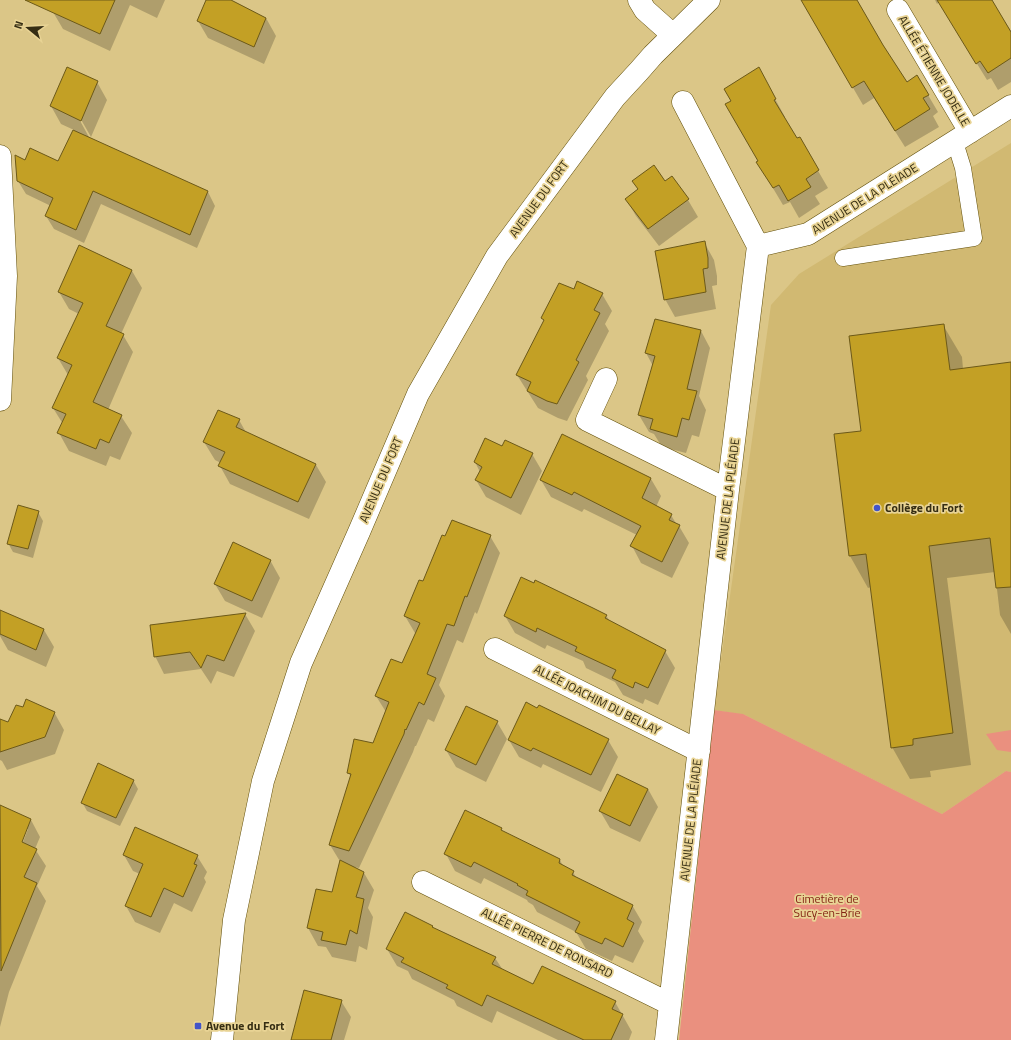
<svg xmlns="http://www.w3.org/2000/svg" width="1011" height="1040" font-family="'Titillium Web',sans-serif">
  <rect width="100%" height="100%" fill="#dbc687"/>
  <path fill="#d1b972" d="M1011,143V772L1006,771L942,814L745,715L714,710L771,305L799,274Z"/>
  <path fill="#ea907f" d="M714,710L743,714L942,814L1006,771L1011,772V1040H679Z
    M1011,730V752L997,750L986,734Z"/>
  <path fill="#0003" fill-rule="evenodd" d="M58,0H165L157,18L130,5L110,51L63,29L53,12Z
    M208,0H228L266,18L276,36L264,64L208,38L198,21Z
    M813,0H855L906,83L928,95L938,112L933,116L939,127L905,147L874,98L863,105L805,5Z
    M935,0H991L1004,22H1005L1011,31V82L998,90L991,78L987,80L939,2L937,4Z
    M97,82L107,100L91,137L79,116L78,117L90,139L208,192L215,206L197,248L101,204L84,243L54,229L46,216L51,206L26,194L18,181L26,161L58,162L74,130L61,124L51,106Z
    M768,86L785,117H784L797,139L799,138L828,188L815,196L820,204L799,218L790,202L783,205L758,163L759,162Z
    M671,178L688,200L698,217L659,246L636,216L626,199L638,189L634,182L665,183Z
    M704,242L714,260L717,276V285L712,286L716,309L675,317L665,299Z
    M79,247L132,271L142,288L121,334L123,335L133,352L108,410L121,416L132,433L120,460L110,456L106,466L69,451L59,433L63,424L53,408L68,375L58,358L79,314L69,309L59,292Z
    M574,291L602,294L612,311L605,324L609,331L586,376L588,380L567,421L558,418L538,408L517,375L544,321L542,318Z
    M943,325L962,357L963,369L1011,363V634L1000,615L995,572L947,578L971,765L930,771L931,777L910,779L892,747L871,587L868,588L850,556L862,431Z
    M701,331L710,348L699,396L706,410L699,437L692,435L686,453L662,447L654,434L649,432L639,415L653,366L646,353Z
    M239,420L247,434L316,465L326,482L309,519L230,484L220,466L221,463L215,460L204,442Z
    M563,436L651,479L661,496L656,507L671,515L677,525L679,526L689,543L672,578L641,563L632,546L637,535L584,509L582,512L551,497L541,480Z
    M503,447L532,454L542,471L521,515L486,497L476,480L480,472L475,462Z
    M38,512L43,521L33,558L13,552L8,543Z
    M490,536L500,553L477,614L475,612L463,643L457,640L439,685L445,696L434,722L428,719L416,746H415L413,752L359,868L354,867L353,868L364,873L374,890L368,908L373,917L367,950L359,946L356,962L332,957L326,947L318,946L308,928L333,893L341,863L330,845L351,777L348,772L374,744L386,712L376,696L402,665L416,634L415,633L405,616L424,583Z
    M270,560L280,578L262,618L225,601L215,584Z
    M245,614L255,631L234,677L217,671L211,684L201,669L164,674L155,656Z
    M606,615L610,622L665,651L675,668L658,705L645,699L643,704L623,695L615,682L586,668L583,661L547,645L545,649L515,633L505,616Z
    M0,627L44,630L54,647L46,667L8,650L0,636Z
    M54,712L64,730L55,754L7,770L2,761L0,760V720L9,724Z
    M497,722L507,739L486,782L456,767L446,750Z
    M509,740H608L618,757L601,792L543,764L541,768L519,757Z
    M133,780L138,789L120,826L87,811L82,802Z
    M648,789L658,807L640,842L610,828L600,811Z
    M0,806L31,820L40,837L35,849L46,866L37,886L46,901L9,992L0,1027ZM26,829H28L21,847L19,846Z
    M501,829L504,833L560,860L564,868L573,872L577,879L632,905L642,922L638,931L644,941L633,963L615,955L612,961L586,949L576,932L537,912L533,905L528,902L527,900L484,878L481,884L455,871L446,854Z
    M124,855L197,856L207,872L204,878L206,882L192,912L174,903L160,933L135,922L126,906L140,874L133,871Z
    M432,926L433,928L495,958L503,970L533,986L615,1002L632,1032L629,1040H558L497,1011L492,1023L457,1006L454,1000L412,979L408,971L397,966L387,949Z
    M341,1001L351,1017L344,1040H292Z"/>
  <path fill="#c3a025" stroke="#6c5919" d="M25,0H115L100,34Z
    M206,0H231L266,18L254,47L197,21Z
    M801,0H857L883,45L907,82L917,75L929,95L923,98L930,109L895,131L864,81L852,88Z
    M937,0H992L1011,32V58L988,73L980,61L976,64Z
    M67,67L98,81L81,121L50,106Z
    M759,67L776,99L774,100L797,138L800,137L819,170L806,179L811,187L788,201L779,185L773,188L756,162L758,161L725,104L731,101L724,89Z
    M73,130L208,191L190,235L93,191L76,230L45,216L53,198L17,181L15,155L25,160L30,148L58,161Z
    M654,165L665,181L672,176L689,199L648,229L625,199L638,189L632,181Z
    M705,241L708,258V268L703,269L706,292L664,300L655,251Z
    M79,245L132,270L106,326L124,334L93,402L122,415L109,443L100,439L96,449L57,433L66,414L52,408L72,365L57,358L83,303L58,292Z
    M577,281L603,293L594,310L600,313L576,360L579,362L557,404L547,401L527,391L531,382L516,375L544,320L541,318L559,283L574,289Z
    M655,319L701,330L687,389L697,391L689,420L682,418L677,437L650,429L653,419L638,415L655,356L645,353Z
    M944,324L950,370L1011,362V587L996,588L990,538L929,546L953,733L913,739V745L891,748L866,554L849,556L834,434L861,431L849,336Z
    M218,410L240,419L236,427L316,464L298,502L218,466L225,452L203,442Z
    M562,434L651,478L642,498L672,514L669,520L680,525L662,562L630,546L641,526L574,492L572,495L540,480Z
    M485,438L502,446L505,440L533,453L511,498L475,480L482,467L474,462Z
    M18,505L39,511L28,549L7,544Z
    M452,520L491,535L467,597L465,596L454,626L447,624L427,674L436,678L424,705L419,702L406,730L405,729L404,734L349,851L329,845L351,774L347,773L354,739L373,743L389,702L375,696L391,659L402,663L420,623L404,616L419,580L423,581L442,535L445,536Z
    M233,542L271,560L252,601L214,584Z
    M521,577L534,583L535,580L593,608L607,615L605,618L666,650L648,688L635,682L633,688L612,678L616,670L575,651L577,647L537,628L536,632L504,616Z
    M0,610L44,629L36,650L0,634Z
    M246,613L224,661L207,655L201,668L190,652L154,657L150,625Z
    M26,699L55,712L45,737L0,752V719L8,722L16,705L23,707Z
    M526,702L537,708L539,705L609,739L591,775L533,748L531,751L508,740Z
    M466,706L498,721L476,765L445,750Z
    M98,763L134,780L116,818L81,803Z
    M617,774L648,789L630,826L599,811Z
    M0,805L31,819L22,842L37,849L24,877L37,883L1,971Z
    M465,810L502,828L501,830L560,859L559,863L574,871L572,875L633,905L627,919L634,923L623,947L605,938L602,944L575,932L580,922L526,895L528,891L517,885L518,884L474,862L471,867L444,854Z
    M135,827L198,855L194,864L197,865L183,897L164,888L151,917L125,906L143,864L123,855Z
    M340,860L364,872L356,897L364,899L357,934L350,930L346,945L321,940L323,932L307,928L316,889L332,892Z
    M405,912L433,926L432,927L496,957L492,964L533,984L542,966L616,1001L612,1009L623,1014L611,1040H584L487,995L482,1006L446,988L448,985L401,962L404,958L386,949Z
    M304,990L342,1000L331,1040H291Z"/>
  <g fill="none" stroke-linecap="round" stroke-linejoin="round">
    <defs>
      <path id="service" d="M843,258L974,238L963,168L955,142"/>
      <path id="minor" d="M639,0L645,10L673,35
        M898,10L970,132
        M683,102L758,246
        M0,156L6,276L0,400
        M606,379L587,420L728,490
        M495,649L699,751
        M423,882L670,1004
        M222,1040L234,920L263,781L301,663L359,532L418,394L497,256L615,97L639,71L653,55L709,0
        M666,1040L728,490L758,246L808,234L1011,106"/>
    </defs>
    <use href="#service" stroke="#614e09" stroke-width="17"/>
    <use href="#minor" stroke="#614e09" stroke-width="23"/>
    <use href="#service" stroke="#fff" stroke-width="16"/>
    <use href="#minor" stroke="#fff" stroke-width="22"/>
  </g>
  <g fill="#4254c8" stroke="#e8d394" stroke-width="1.5">
    <circle cx="877" cy="508" r="4"/>
    <rect x="194" y="1022" width="8" height="8" rx="2"/>
  </g>
  <g text-anchor="middle" stroke-width="3.5" stroke-linejoin="round" paint-order="stroke">
    <g font-size="12" fill="#352d13" stroke="#e8d394">
      <text transform="translate(934 71) rotate(59)" y="4">ALLÉE ÉTIENNE JODELLE</text>
      <text transform="translate(539 199) rotate(-54)" y="4">AVENUE DU FORT</text>
      <text transform="translate(865 199) rotate(-32)" y="4">AVENUE DE LA PLÉIADE</text>
      <text transform="translate(381 480) rotate(-67)" y="4">AVENUE DU FORT</text>
      <text transform="translate(728 499) rotate(-83)" y="4">AVENUE DE LA PLÉIADE</text>
      <text transform="translate(597 700) rotate(27)" y="4">ALLÉE JOACHIM DU BELLAY</text>
      <text transform="translate(691 820) rotate(-84)" y="4">AVENUE DE LA PLÉIADE</text>
      <text transform="translate(547 943) rotate(26)" y="4">ALLÉE PIERRE DE RONSARD</text>
    </g>
    <g font-size="12" font-weight="bold" fill="#352d13" stroke="#e8d394" text-anchor="start">
      <text x="885" y="512">Collège du Fort</text>
      <text x="206" y="1030">Avenue du Fort</text>
    </g>
    <g font-size="12" fill="#832314" stroke="#e8d394">
      <text x="827" y="903">Cimetière de<tspan x="827" dy="14">Sucy-en-Brie</tspan></text>
    </g>
  </g>
  <g transform="translate(28 28) rotate(288)" stroke="#e8d394" stroke-width="3" paint-order="stroke">
  <path d="M0-3L7 15L0 10L-7 15Z" fill="#352d13"/>
  <text y="-6" font-size="11" font-weight="bold" text-anchor="middle" fill="#352d13">N</text>
  </g>
</svg>
